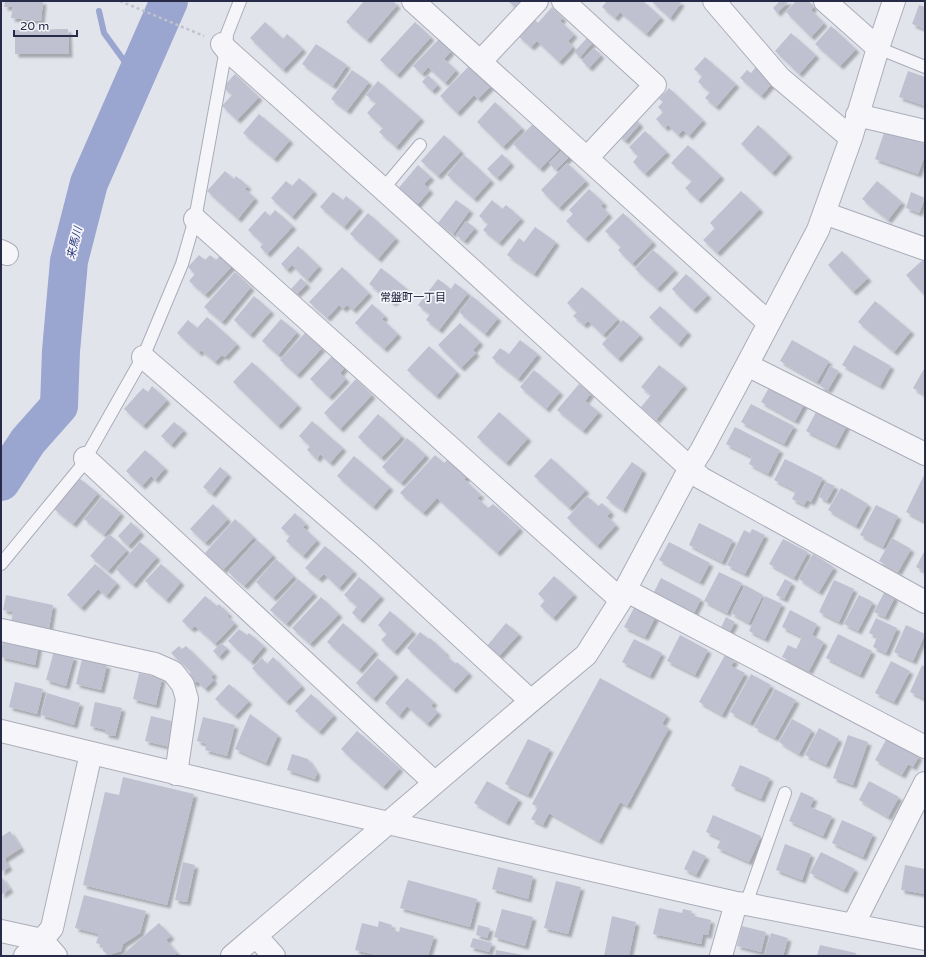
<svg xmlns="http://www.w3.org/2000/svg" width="926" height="957" font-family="'Varela Round','Noto Sans JP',sans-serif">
  <defs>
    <filter id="shadow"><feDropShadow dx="3.5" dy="3.5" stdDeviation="1" flood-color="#0004"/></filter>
  </defs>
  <rect width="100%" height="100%" fill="#e2e4ec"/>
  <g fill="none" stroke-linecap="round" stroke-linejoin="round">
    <path stroke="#9aa5d0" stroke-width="6" d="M99,11L104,33L136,77"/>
    <path stroke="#9aa5d0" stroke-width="38" d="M1,482L28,441L59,406L61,351L69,261L89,183L169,1"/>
  </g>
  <path fill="#bfc1d0" filter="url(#shadow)" d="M5,1H43L41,21L11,18L13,7H4Z
    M364,1H393L397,5L367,40L346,22Z
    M508,1H524L517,9Z
    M607,1H643L661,17L646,34L620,12L615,18L602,7Z
    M651,1H679L681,3L670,18Z
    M780,1H789L777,13L773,8Z
    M796,1H808L814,6L811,10L824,23L811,37L786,12Z
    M919,5L925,7V29L912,24Z
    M552,7L563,18L560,21L574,34L568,41L573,47L559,62L537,41L531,47L518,36L534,19L538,23Z
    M265,22L283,39L287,34L303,49L283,70L250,38Z
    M415,22L431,37L397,75L380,60Z
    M831,26L856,49L840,66L815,44Z
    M68,29L69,54H15V30Z
    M791,33L816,55L799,74L775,51Z
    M587,38L593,42L580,57L574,52Z
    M439,39L451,51L444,59L456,70L445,83L428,67L422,74L413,66Z
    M316,44L347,65L333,86L302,64Z
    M594,48L601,55L589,68L582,61Z
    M705,57L736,84L716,107L705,98L710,92L698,82L702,76L694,69Z
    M758,64L776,79L761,96L740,78L747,70L751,73Z
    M470,65L491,86L478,99L474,95L457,113L440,96Z
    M352,70L369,82L347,111L331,99Z
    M908,71L925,77V106L899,97Z
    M235,74L259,97L237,120L222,106L232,95L223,87Z
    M428,75L438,85L432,91L422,82Z
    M378,81L421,118L396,147L379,132L383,128L367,113L376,103L366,95Z
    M669,88L703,120L689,136L683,130L678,135L668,125L665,128L656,119L663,112L658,107L663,102L659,99Z
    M495,102L522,128L503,147L477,122Z
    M259,114L290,140L274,159L243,133Z
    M634,118L640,124L625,141L618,135Z
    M536,121L562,146L540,169L513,144Z
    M758,125L789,154L772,173L741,144Z
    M885,130L925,144V155L918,174L875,159Z
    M645,131L667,152L645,174L633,162L638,156L629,147Z
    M444,135L461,151L438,176L421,161Z
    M688,145L721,176L698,200L685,188L692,181L671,163Z
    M564,148L571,155L556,170L549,163Z
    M502,154L511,163L497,178L487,169Z
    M464,155L491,180L474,199L447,175Z
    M567,163L586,181L559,208L541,190Z
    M418,165L431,177L424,184L430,190L416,206L397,190Z
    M225,171L234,179L236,176L248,186L245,189L255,198L238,219L207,191Z
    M299,178L314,191L292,217L271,198L286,181L292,186Z
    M877,181L902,202L888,220L862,199Z
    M589,189L604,203L601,206L609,214L585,239L566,221L573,214L569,210Z
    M741,191L760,209L717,253L703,240L715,228L710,223Z
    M333,192L343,200L346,196L360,208L344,227L320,207Z
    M911,192L925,198L919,213L906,208Z
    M456,200L470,210L453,234L438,223Z
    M492,200L502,209L506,205L521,218L499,243L483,230L488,224L479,216Z
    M275,210L293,226L267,254L260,247L263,244L248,230L265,211L270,216Z
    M368,213L396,238L378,259L350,234Z
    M623,213L653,242L632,264L618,250L621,247L605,231Z
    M466,221L475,228L464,241L456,235Z
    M535,227L556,242L534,274L507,255L519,238L524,242Z
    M298,246L319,266L307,280L292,265L287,270L281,264Z
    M653,250L675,270L657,289L635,269Z
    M842,251L868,278L853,292L828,265Z
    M221,254L233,265L205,295L189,281L195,274L188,267L199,255L205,260L210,255L216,260Z
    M925,258V296L906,275Z
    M342,267L369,293L353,310L347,305L343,309L339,305L327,318L309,302Z
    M381,268L406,288L393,303L369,284Z
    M235,272L251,287L222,322L204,307Z
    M686,274L708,295L693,310L672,289Z
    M301,278L307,284L297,294L291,289Z
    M438,279L451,289L455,283L468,293L439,330L426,320L430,314L418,305Z
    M582,287L618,319L603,335L588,321L584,325L573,316L577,312L567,303Z
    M254,296L271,311L250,335L234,320Z
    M472,296L498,318L485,334L459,312Z
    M875,301L911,331L894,352L858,322Z
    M372,304L385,316L382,319L398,334L384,349L355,323Z
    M660,306L688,332L678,344L649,317Z
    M207,317L237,344L225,357L222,355L215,362L201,350L199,353L177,333L188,320L197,328Z
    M281,319L297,332L278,355L262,341Z
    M623,320L640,335L618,359L602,344Z
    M460,323L480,342L473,350L476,353L461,368L438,345Z
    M305,333L322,348L297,375L280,360Z
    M520,340L538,354L518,379L492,358L500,348L509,354Z
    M792,340L829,361L817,382L780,361Z
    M854,345L891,366L880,386L842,365Z
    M429,346L457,372L436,396L407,370Z
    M332,356L345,367L340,373L346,379L329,397L310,379Z
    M252,362L298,405L278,426L233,382Z
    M659,365L684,385L656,420L641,407L651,395L641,387Z
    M830,366L839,371L828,390L820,386Z
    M925,367V395L913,388Z
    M534,370L560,392L546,409L520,387Z
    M356,379L372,395L340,429L324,413Z
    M772,382L806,401L795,421L761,402Z
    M579,384L591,393L585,401L599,412L583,431L557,410Z
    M152,386L167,400L143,426L124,409L143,388L148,392Z
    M751,404L794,426L784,444L741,422Z
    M817,410L847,425L836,446L806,431Z
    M499,412L528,438L506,463L477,437Z
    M378,414L402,436L381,458L358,437Z
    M312,421L343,448L330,463L320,454L317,459L307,450L310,446L299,436Z
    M174,422L184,430L171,445L161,436Z
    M735,427L780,450L768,474L749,464L752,457L726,444Z
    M407,438L426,455L401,483L382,467Z
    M145,450L165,468L155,480L151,476L142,486L126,471Z
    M435,455L444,463L449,458L468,476L464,479L481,495L477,498L488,508L493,504L520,528L497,553L437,498L423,513L400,493Z
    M354,456L390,487L373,507L337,476Z
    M551,458L586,490L569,508L534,476Z
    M785,459L823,478L811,502L807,500L804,505L792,499L796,491L774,480Z
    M632,462L643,470L623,510L606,498Z
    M220,467L228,474L212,494L203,487Z
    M925,473V522L906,512Z
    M79,478L98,493L73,524L54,509Z
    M826,482L835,486L827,501L819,497Z
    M841,488L868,504L856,526L828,510Z
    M587,496L598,506L602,503L611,512L607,516L616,525L597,546L567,518Z
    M102,497L121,513L104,535L84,519Z
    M213,504L228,519L205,543L190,529Z
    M876,505L898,516L883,547L860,535Z
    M295,513L306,524L303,527L317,540L303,556L286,541L290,536L281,528Z
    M235,519L254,537L223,570L205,553Z
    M131,522L141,532L128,546L118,536Z
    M699,523L733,540L722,562L689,545Z
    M752,529L765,535L745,574L727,565L744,530L750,533Z
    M109,534L127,550L108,571L90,556Z
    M892,538L911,549L898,572L879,561Z
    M783,539L808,552L794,578L769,564Z
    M257,540L273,555L244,586L228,572Z
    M140,542L157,557L133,585L116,569Z
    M669,542L710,563L700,582L659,560Z
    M325,546L354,571L339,588L324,574L319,579L305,568Z
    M925,550V572L916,567Z
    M813,554L834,567L819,592L799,579Z
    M276,559L294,576L273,598L256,582Z
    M95,564L117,583L106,596L98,589L81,608L67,595Z
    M161,564L181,582L166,600L145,581Z
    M719,572L742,583L727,613L704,601Z
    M554,576L574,594L553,618L540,606L545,600L538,594Z
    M359,577L381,596L360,620L352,613L357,606L344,595Z
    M661,578L701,599L693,615L653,594Z
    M298,579L314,593L286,624L270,610Z
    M785,579L792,583L784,599L776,595Z
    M834,580L854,589L839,622L819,612Z
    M745,585L763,595L749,623L731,613Z
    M885,591L895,597L885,617L874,612Z
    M6,595L53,605L49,629L11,622L13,612L3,610Z
    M859,595L873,602L858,631L844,624Z
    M205,596L217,606L219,604L229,614L227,616L235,623L215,644L195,626L191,629L182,621Z
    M765,596L782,604L765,639L749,631Z
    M321,597L339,614L310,644L292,628Z
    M635,606L656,616L645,637L624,627Z
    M790,610L817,624L812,635L824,642L809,671L782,657L788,645L796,649L802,637L782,627Z
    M390,611L413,631L394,652L381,640L387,634L378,625Z
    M726,617L735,622L727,637L719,632Z
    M876,618L897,628L886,653L873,647L877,637L869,633Z
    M343,623L375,651L359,670L327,642Z
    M506,623L519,634L499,656L487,646Z
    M906,625L925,634L913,661L894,652Z
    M239,629L247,635L249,633L264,646L251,662L228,641Z
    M420,632L429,639L430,638L446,653L445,655L456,664L457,662L469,673L453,690L407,648Z
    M838,634L872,651L860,675L826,658Z
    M680,635L708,650L695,675L667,661Z
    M4,637L39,645L35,665L1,657V651Z
    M634,639L662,653L650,676L622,662Z
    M221,643L227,648L219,657L213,651Z
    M179,646L182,649L186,646L214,674L211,677L214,680L205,689L197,681L194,684L187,676L191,672L171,653Z
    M54,651L74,657L66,686L46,680Z
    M725,655L735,660L731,666L745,673L722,715L699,702Z
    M273,657L302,686L286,702L252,668L262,658L267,664Z
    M378,658L395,674L373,699L356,683Z
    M82,659L107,665L101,690L76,684Z
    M891,661L910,671L894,702L875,693Z
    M922,665L925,667V699L910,692Z
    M139,673L162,678L156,705L133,699Z
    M751,674L771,685L750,723L730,712Z
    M407,678L434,702L431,706L438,712L427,724L407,706L399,716L385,703Z
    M600,678L667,715L662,724L669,728L627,806L620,802L599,841L549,813L543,825L531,819L538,807L532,804Z
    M15,682L43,689L37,714L9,707Z
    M229,684L249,701L235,716L215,699Z
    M775,689L796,700L775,738L754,727Z
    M47,693L80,703L74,725L41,715Z
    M311,694L334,715L319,732L295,711Z
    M95,702L122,708L115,736L105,734L106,730L90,726Z
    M250,714L278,735L266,763L235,749Z
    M151,716L176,722L170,747L145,741Z
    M203,717L235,725L227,756L205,750L207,744L197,741Z
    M792,719L812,730L799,754L779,742Z
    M819,728L839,739L826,765L805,755Z
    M357,731L400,768L383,787L341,749Z
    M848,735L868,742L853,785L833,778Z
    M887,738L919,756L913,767L908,764L902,775L875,760Z
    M528,739L550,749L528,795L505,784Z
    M292,754L308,759L317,773L315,779L287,770Z
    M740,765L770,778L761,799L731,786Z
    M123,777L194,794L167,905L83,885L105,792L119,795Z
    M487,781L519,799L506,822L474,803Z
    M869,781L899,797L888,817L859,800Z
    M801,792L814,798L810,807L832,816L823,836L789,821Z
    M713,815L761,836L749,862L717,848L721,839L706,832Z
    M842,820L873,834L863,857L832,843Z
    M10,831L21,848L4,859L9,867L1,872V837Z
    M785,844L811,854L802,880L776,870Z
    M693,850L706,856L696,875L684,869Z
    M821,852L855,869L844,890L810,873Z
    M183,862L195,865L187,902L175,900Z
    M905,865L925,869V894L901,890Z
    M498,867L533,876L528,899L492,889Z
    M1,876L10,889L1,895Z
    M408,880L477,899L470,927L400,908Z
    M556,881L581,887L568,934L544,928Z
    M84,895L146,911L140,933L123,944L121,951L109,955L103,951L102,945L96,943L99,934L75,928Z
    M659,908L682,913L683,909L692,911L690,915L711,920L708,935L703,934L701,944L653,934Z
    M502,909L533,917L525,946L494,937Z
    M612,916L636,922L629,956H604Z
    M379,921L392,925L391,929L399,932L400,927L434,936L428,956H380L355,950L362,923L378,927Z
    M159,923L171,936L166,940L177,953L174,956H121Z
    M478,925L490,928L487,938L476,935Z
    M742,926L766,932L761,952L737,946Z
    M771,933L788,938L783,956H764Z
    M473,938L492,943L489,952L470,947Z
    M820,945L856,953L855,956H817Z
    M496,950L523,955V956H495Z"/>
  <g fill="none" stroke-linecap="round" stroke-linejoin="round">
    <defs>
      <path id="lane" d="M878,48L925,67
        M383,189L420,145
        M1,564L80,468L144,355L182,264L195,219L226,49L227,34L240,1
        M746,904L785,793"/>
      <path id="street" d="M413,1L769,323
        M563,1L655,85L587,158
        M714,1L780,78L851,138
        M825,1L878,48
        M222,44L226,49L383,189L701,478L925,602
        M481,61L537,1
        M857,115L925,131
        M824,213L925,249
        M195,219L621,600
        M1,251L7,254
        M143,357L370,553L531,701
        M747,365L925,454
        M85,458L435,783
        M625,590L925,747
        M1,630L155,664L173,672L183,685L187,699L176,774
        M1,731C245,791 491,847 736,903L746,904L925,939
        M853,925L925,783
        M1,931L42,940L56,956
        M256,936L274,956
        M25,956L42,940L52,928L91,753
        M232,956L531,701L586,655L621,600L625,590L690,468L701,451L747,365L818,230L851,138L878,48L894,1
        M721,956L736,903"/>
    </defs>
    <use href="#lane" stroke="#aaacba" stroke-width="14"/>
    <use href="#street" stroke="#aaacba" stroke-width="24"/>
    <path stroke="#c0c1cb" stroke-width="2.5" stroke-dasharray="3 3" stroke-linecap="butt" d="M120,1L204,36"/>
    <use href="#lane" stroke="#f6f6fa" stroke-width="12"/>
    <use href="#street" stroke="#f6f6fa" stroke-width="22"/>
  </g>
  <g text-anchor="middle" stroke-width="3.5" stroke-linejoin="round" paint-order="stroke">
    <g font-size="11" font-style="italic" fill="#2d3b80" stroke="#f3f4f9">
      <text transform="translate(74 243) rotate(-76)" y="4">来馬川</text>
    </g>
    <g font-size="11" fill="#1a1c37" stroke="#f3f4f9">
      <text x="413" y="301">常盤町一丁目</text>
    </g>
  </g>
  <rect width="926" height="957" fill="none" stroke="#282b47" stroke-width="4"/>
  <path d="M14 30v6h63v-6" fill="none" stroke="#282b47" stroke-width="2"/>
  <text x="20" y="30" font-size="12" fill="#282b47" stroke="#f3f4f9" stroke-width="3" paint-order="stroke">20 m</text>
</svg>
